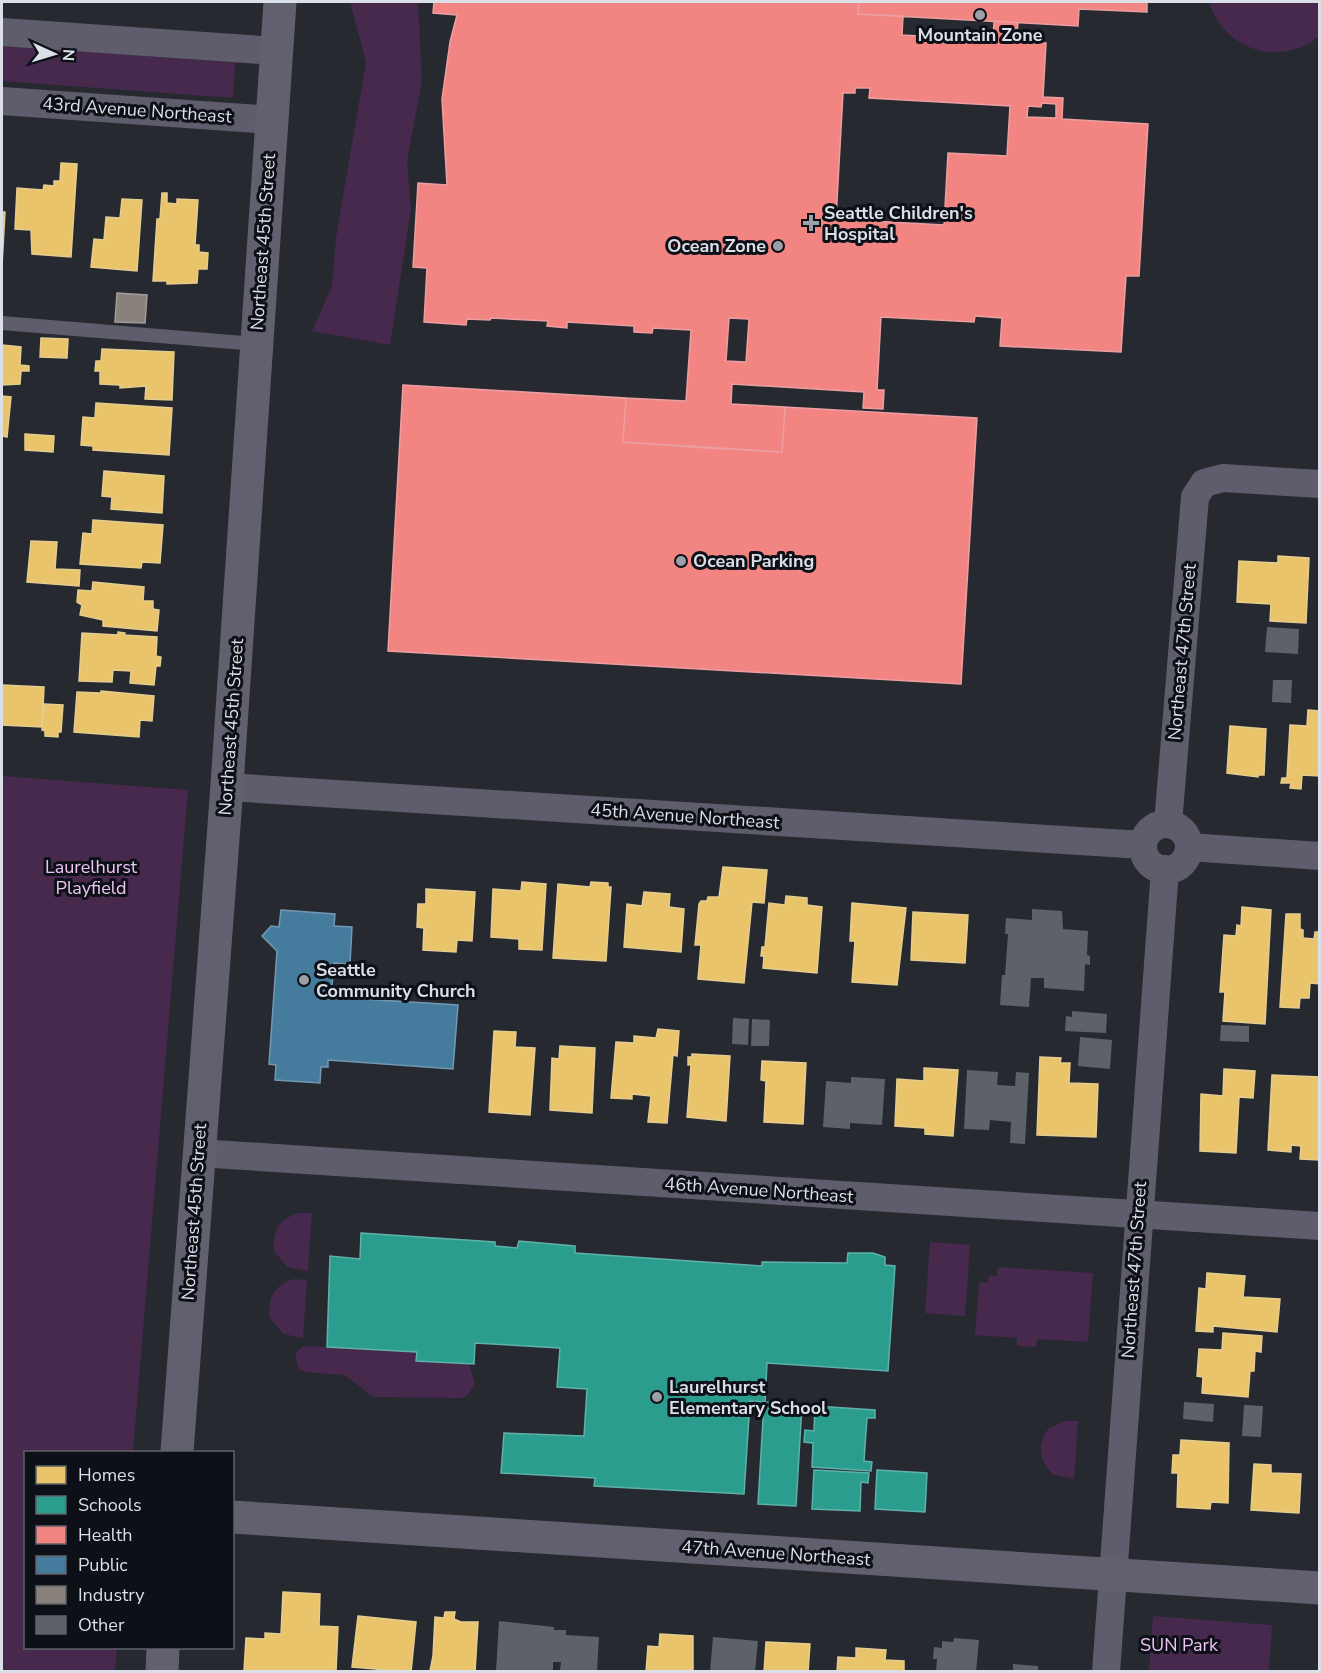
<svg xmlns="http://www.w3.org/2000/svg" width="1321" height="1673" font-family="'Nunito Sans',sans-serif">
  <rect width="100%" height="100%" fill="#262930"/>
  <path fill="#47294d" d="M350,2H418L422,81L407,161L411,209L390,345L312,331L332,286L336,238L366,62Z
    M1209,2H1319V36C1280,69 1223,49 1209,2Z
    M2,45L235,63L233,98L2,81Z
    M2,776L188,790L133,1452H26V1648H117L115,1671H2Z
    M299,1213H312L308,1271L287,1267L274,1251C272,1231 280,1218 299,1213Z
    M930,1242L970,1245L965,1316L925,1313Z
    M997,1267L1093,1273L1088,1342L1037,1339L1036,1347L1017,1346V1338L975,1335L979,1282L988,1283L989,1275L997,1276Z
    M294,1279L307,1280L303,1338L283,1334L270,1318C267,1298 275,1284 294,1279Z
    M304,1346L417,1352L416,1361L469,1364L475,1384L468,1395L462,1398L373,1397L345,1375L305,1372L299,1369L295,1357L298,1350Z
    M1065,1421H1078L1074,1479L1054,1475C1038,1461 1037,1446 1048,1429Z
    M1153,1616L1272,1625L1269,1671H1149Z"/>
  <path fill="#e9c46a" stroke="#e5cc90" stroke-width="1.5" d="M61,163L77,164L71,257L32,254L31,230L15,229L17,188L43,190L44,185L54,186V181H60Z
    M162,193H167V203L177,204V199L198,200L195,245H199V252L208,253L207,269H198L197,283L167,284V281H153L157,219H160Z
    M122,199L142,200L137,271L91,267L94,239L104,240L106,217L120,218Z
    M2,212H5L2,266Z
    M41,338L68,339L67,358L40,357Z
    M2,345L21,347L20,365L29,366V371H21L20,384L2,385Z
    M102,349L174,352L172,400L145,399L146,386L120,388V385L100,384V371H95L96,361H101Z
    M2,396L11,397L7,437L2,436Z
    M96,403L172,408L169,455L93,450V446L81,445L83,417L95,418Z
    M25,434L54,436L53,452L25,450Z
    M104,471L164,476L162,513L111,509L112,497L102,496Z
    M93,520L163,525L160,563L142,562L141,568L80,564L83,533L92,534Z
    M31,541L57,542L55,569L80,570L79,586L27,582Z
    M1278,556L1309,558L1306,623L1270,621L1271,604L1237,602L1239,561L1278,563Z
    M93,582L144,587L143,601H153V609L159,610L157,631L103,626V620L80,615L82,605L77,602L78,590L92,591Z
    M118,632L125,633L124,635L157,637L156,656L161,657L160,666H156L154,685L130,683L131,671L113,670L112,682L79,681L82,633L118,635Z
    M2,685L44,687L42,727L2,725Z
    M101,691L154,696L152,721L140,720L139,737L74,732L77,692L101,693Z
    M44,704L63,705L61,732H58V737L45,736V731L42,730Z
    M1308,710L1320,711V776L1302,775L1301,789L1290,788L1291,783H1281L1282,778H1287L1290,725L1307,726Z
    M1230,726L1266,729L1264,775H1258V777L1227,773Z
    M723,867L767,870L764,903L752,902L744,983L698,979L701,945H695L699,904L701,901H707L708,897H719Z
    M522,882L546,884L542,950L519,949V939L491,937L493,889L521,891Z
    M591,882L608,883V887H611L606,961L553,958L558,884L590,887Z
    M426,889L475,892L472,941L457,940L456,952L423,950L424,928L417,927L418,904H426Z
    M644,892L670,894L669,907L684,909L681,952L624,947L627,904L642,906Z
    M786,896L807,898V905L822,907L817,973L763,968L764,956H761L762,947H765L769,903L785,905Z
    M852,903L906,908L897,985L852,982L855,941H850Z
    M1242,907L1271,910L1265,1024L1223,1021L1225,992H1220L1224,935L1236,936L1237,925L1241,926Z
    M913,912L968,915L965,963L911,960Z
    M1286,914H1300V929L1303,930V938L1314,939L1315,932H1320V984L1310,983L1309,998H1300L1299,1008L1280,1007Z
    M658,1029L679,1031L677,1056L673,1055L667,1123L648,1122L651,1096L632,1094V1099L611,1098L616,1042L634,1043V1036L656,1038Z
    M494,1031L516,1032L515,1047L535,1048L530,1115L489,1112Z
    M560,1046L595,1048L592,1113L550,1110L552,1058L559,1059Z
    M692,1054L730,1056L726,1121L687,1117L691,1065H688V1057H692Z
    M1040,1057L1061,1058L1060,1063H1070L1069,1083L1098,1084L1096,1137L1037,1135Z
    M762,1061L806,1063L803,1124L764,1122L766,1081L761,1080Z
    M924,1068L958,1070L953,1136L925,1134V1128L895,1126L897,1079L924,1081Z
    M1224,1069L1255,1071L1253,1098L1239,1097L1236,1153L1200,1151L1201,1094L1223,1096Z
    M1272,1075L1320,1077V1160L1300,1159L1301,1146L1291,1145V1152L1268,1150Z
    M1207,1273L1245,1276L1243,1297L1280,1299L1277,1332L1213,1326V1332L1196,1331L1199,1288L1206,1289Z
    M1223,1333L1262,1336L1261,1352L1255,1351L1254,1371H1250L1248,1397L1202,1393L1203,1377L1197,1376L1199,1349L1222,1350Z
    M1181,1440L1229,1443L1228,1503L1211,1502L1210,1509L1177,1507L1178,1473H1172L1173,1455H1180Z
    M1254,1464L1271,1465V1473L1301,1474L1299,1513L1251,1510Z
    M283,1592L320,1594L319,1626L338,1627L336,1672L244,1671L246,1638L265,1639V1633L281,1634Z
    M445,1612H455L454,1619L461,1622H478L475,1672H424L430,1671L433,1656L435,1617L444,1618Z
    M358,1616L416,1622L411,1672L352,1667Z
    M660,1634L693,1636V1672H646L648,1646L659,1647Z
    M766,1642L810,1644L808,1672H764Z
    M856,1648L886,1650L885,1660L904,1661V1672H837L838,1657L856,1658Z"/>
  <path fill="#2a9d8f" stroke="#5fb1aa" stroke-width="1.5" d="M361,1233L495,1242V1246L517,1248L519,1241L575,1246V1253L762,1266V1262L847,1263L848,1253H873L885,1257V1265L895,1266L888,1371L767,1363L765,1402L750,1401L744,1494L594,1486L595,1478L501,1473L504,1433L584,1436L587,1389L557,1387L560,1348L475,1343L474,1364L416,1361L417,1352L327,1347L330,1256L360,1259Z
    M764,1402L802,1405L796,1506L758,1504Z
    M815,1406L875,1410V1418H867L864,1461L872,1462L871,1471L812,1467L813,1443L804,1442L805,1430L814,1431Z
    M814,1470L869,1473L868,1483L861,1482L860,1511L812,1509Z
    M877,1470L927,1473L925,1512L875,1509Z"/>
  <path fill="#f28482" stroke="#eb9fa1" stroke-width="1.5" fill-rule="evenodd" d="M434,2H859L858,14L903,16L902,35L993,40L994,21L1018,23L1016,42L1046,43L1043,97L1063,98L1062,119L1148,124L1139,276H1126L1121,352L1000,346L1002,318L975,316L974,322L881,317L877,390H884L883,409L863,408L864,392L732,384L731,404L785,407L782,452L623,442L626,398L686,401L691,330L653,328L652,333L634,332V326L567,322V328L547,326L548,321L491,318L490,320L467,319L466,325L424,322L427,268L413,267L418,183L447,185L442,99L450,42L457,15L433,13ZM855,88H870L869,98L1010,106L1007,156L948,153L944,225L836,219L843,93H855ZM1042,103L1056,104V118L1027,117L1028,106L1041,107ZM729,318L749,319L746,362L726,361Z
    M859,2H1147V12L1079,9L1078,26L858,14Z
    M403,385L626,398L623,442L706,448L782,452L785,407L977,418L961,684L388,651Z"/>
  <path fill="#457b9d" stroke="#7299b4" stroke-width="1.5" d="M281,910L335,914L334,926L352,927L350,964L334,963L331,997L458,1005L453,1069L328,1060V1067H321L320,1083L275,1080L276,1065L269,1064L277,951L262,936L271,926L279,927Z"/>
  <path fill="#8a817c" stroke="#a29d9c" stroke-width="1.5" d="M117,293L147,295L145,323L115,322Z"/>
  <path fill="#5d6268" d="M1267,627L1299,629L1298,654L1265,652Z
    M1273,680H1292L1291,703L1272,702Z
    M1032,909L1062,911L1063,929L1088,931L1087,955L1090,956V965L1085,964L1084,991L1044,988V978H1031L1029,1007L1000,1005L1002,975H1005L1008,934H1005L1006,918L1032,920Z
    M1072,1011L1107,1014L1106,1033L1065,1031L1066,1016L1072,1017Z
    M733,1018L749,1019L748,1045L732,1044Z
    M752,1019L770,1020L769,1046H751Z
    M1221,1025L1249,1026V1042L1220,1041Z
    M1080,1037L1112,1040L1110,1069L1078,1066Z
    M967,1070L998,1072L997,1085L1015,1086L1016,1072L1029,1073L1025,1144L1010,1143L1011,1122L990,1120L989,1130L964,1129Z
    M851,1077L885,1079L882,1125L850,1123V1129L823,1127L826,1081L851,1083Z
    M1184,1402L1214,1404L1213,1422L1183,1419Z
    M1244,1405L1263,1406L1261,1437L1242,1436Z
    M499,1621L554,1627V1630H566V1635L599,1637L597,1672L560,1670L561,1662H553V1672L496,1671Z
    M713,1637L758,1641L755,1672H710Z
    M954,1638L979,1640L976,1672H936L937,1659H933L934,1647L942,1648V1641L953,1642Z
    M1013,1664L1038,1666V1672H1013Z"/>
  <g fill="none" stroke-linecap="round" stroke-linejoin="round">
    <path stroke="#5f5d6c" stroke-width="14" d="M2,323L257,344"/>
    <path stroke="#5f5d6c" stroke-width="28" d="M2,32L276,51
      M2,101L272,120
      M227,787L1143,845
      M1168,824L1195,497L1204,483L1223,478L1320,484
      M1143 847a23 23 0 1 1 46 0a23 23 0 1 1-46 0Z
      M1189,847L1320,856
      M198,1153L1320,1226
      M1106,1672L1165,869"/>
    <path stroke="#62606f" stroke-width="33" d="M177,1452L226,799L280,2
      M232,1517L1320,1588
      M162,1672L163,1648"/>
  </g>
  <g fill="#9c9fa8" stroke="#0d1016" stroke-width="2">
    <circle cx="980" cy="15" r="6"/>
    <path d="M808 214h6v6h6v6h-6v6h-6v-6h-6v-6h6z"/>
    <circle cx="778" cy="246" r="6"/>
    <circle cx="681" cy="561" r="6"/>
    <circle cx="304" cy="980" r="6"/>
    <circle cx="657" cy="1397" r="6"/>
  </g>
  <g text-anchor="middle" stroke-width="6" stroke-linejoin="round" paint-order="stroke">
    <g font-size="18" font-weight="bold" fill="#dbdfe8" stroke="#0d1016" text-anchor="start">
      <text x="980" y="41" text-anchor="middle">Mountain Zone</text>
      <text x="824" y="219">Seattle Children's<tspan x="824" dy="21">Hospital</tspan></text>
      <text x="766" y="252" text-anchor="end">Ocean Zone</text>
      <text x="693" y="567">Ocean Parking</text>
      <text x="316" y="976">Seattle<tspan x="316" dy="21">Community Church</tspan></text>
      <text x="669" y="1393">Laurelhurst<tspan x="669" dy="21">Elementary School</tspan></text>
    </g>
    <g font-size="18" fill="#dbdfe8" stroke="#0d1016">
      <text transform="translate(137 110) rotate(4)" y="6">43rd Avenue Northeast</text>
      <text transform="translate(263 242) rotate(-86)" y="6">Northeast 45th Street</text>
      <text transform="translate(1182 652) rotate(-85)" y="6">Northeast 47th Street</text>
      <text transform="translate(231 727) rotate(-86)" y="6">Northeast 45th Street</text>
      <text transform="translate(685 816) rotate(4)" y="6">45th Avenue Northeast</text>
      <text transform="translate(759 1190) rotate(4)" y="6">46th Avenue Northeast</text>
      <text transform="translate(194 1212) rotate(-86)" y="6">Northeast 45th Street</text>
      <text transform="translate(1134 1270) rotate(-86)" y="6">Northeast 47th Street</text>
      <text transform="translate(776 1553) rotate(4)" y="6">47th Avenue Northeast</text>
    </g>
    <g font-size="18" fill="#eec4f5" stroke="#0d1016">
      <text x="91" y="873">Laurelhurst<tspan x="91" dy="21">Playfield</tspan></text>
      <text x="1179" y="1651">SUN Park</text>
    </g>
  </g>
  <rect width="1321" height="1673" fill="none" stroke="#dbdfe8" stroke-width="6"/>
  <rect x="24" y="1451" width="210" height="198" fill="#0d1016" stroke="#5f636a" stroke-width="1.5"/>
  <rect x="36" y="1466" width="30" height="18" fill="#e9c46a" stroke="#5f636a" stroke-width="1.5"/>
  <text x="78" y="1481" font-size="18" fill="#dbdfe8">Homes</text>
  <rect x="36" y="1496" width="30" height="18" fill="#2a9d8f" stroke="#5f636a" stroke-width="1.5"/>
  <text x="78" y="1511" font-size="18" fill="#dbdfe8">Schools</text>
  <rect x="36" y="1526" width="30" height="18" fill="#f28482" stroke="#5f636a" stroke-width="1.5"/>
  <text x="78" y="1541" font-size="18" fill="#dbdfe8">Health</text>
  <rect x="36" y="1556" width="30" height="18" fill="#457b9d" stroke="#5f636a" stroke-width="1.5"/>
  <text x="78" y="1571" font-size="18" fill="#dbdfe8">Public</text>
  <rect x="36" y="1586" width="30" height="18" fill="#8a817c" stroke="#5f636a" stroke-width="1.5"/>
  <text x="78" y="1601" font-size="18" fill="#dbdfe8">Industry</text>
  <rect x="36" y="1616" width="30" height="18" fill="#5d6268" stroke="#5f636a" stroke-width="1.5"/>
  <text x="78" y="1631" font-size="18" fill="#dbdfe8">Other</text>
  <g transform="translate(54 54) rotate(94)" stroke="#0d1016" stroke-width="4.5" paint-order="stroke">
  <path d="M0-4.5L10 22L0 15L-10 22Z" fill="#dbdfe8"/>
  <text y="-9" font-size="16" font-weight="bold" text-anchor="middle" fill="#dbdfe8">N</text>
  </g>
</svg>
